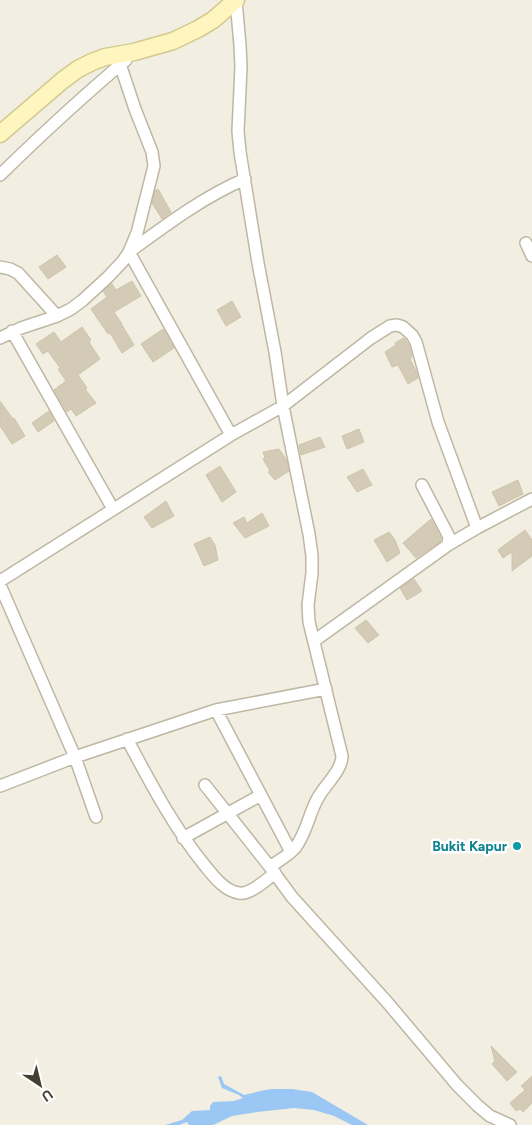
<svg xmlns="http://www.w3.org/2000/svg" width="532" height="1125" font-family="Figtree,sans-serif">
  <rect width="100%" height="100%" fill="#f2efe2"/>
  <path fill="#9ac7f3" d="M221,1076L224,1084L244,1095L265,1090L273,1089H292L312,1092L368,1125H352L334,1116L314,1110L294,1108L257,1112L232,1116L213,1125H189L187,1122L179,1125H165L182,1120L192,1111L210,1110V1106L213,1102L234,1101L243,1098L239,1095L222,1088L218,1077Z"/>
  <path fill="#d4cbb7" stroke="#cfc4aa" d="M158,189L171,212L162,219L152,203L155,191Z
    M57,255L66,267L48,279L39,267Z
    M132,281L141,296L114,312L122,324V325L134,345L122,353L110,333L108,334L91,309L107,297L103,291L112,284L116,290Z
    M232,301L241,317L226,326L217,310Z
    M82,327L91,340L89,342L100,359L78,375L87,388L85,389L96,403L76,416L71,409L67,412L54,390L66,381L58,369L60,368L48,351L43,354L36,344L54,332L61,342Z
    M163,329L174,348L153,362L141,344Z
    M404,338L409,345L412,357L410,359L416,371L418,378L408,384L398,365L392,367L385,352L396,345L395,343Z
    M0,401L13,419L14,418L25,436L12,444L0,426Z
    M49,411L54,421L38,432L32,423Z
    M359,429L364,442L347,449L342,436Z
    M320,437L325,447L301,455L299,445Z
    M279,449L286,459L289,471L275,480L268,472L270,471L263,459L265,458L263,452Z
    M220,466L236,492L222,502L206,475Z
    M363,469L372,485L357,492L347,477Z
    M518,480L523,494L499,506L492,492Z
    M166,501L174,516L152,528L144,517Z
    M262,513L269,526L245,538L233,523L244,517L247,523Z
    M431,519L441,538V541L416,558L403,543Z
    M525,530L532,540V556L512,571V552L503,558L498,550Z
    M389,532L395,540L400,553L387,562L374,540Z
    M210,537L215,545L218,560L204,566L194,544Z
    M414,579L422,591L407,600L400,588Z
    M366,620L379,635L368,643L355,628Z
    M491,1046L517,1072L507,1081L492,1064L495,1061Z
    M532,1076V1103L523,1112L520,1109L516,1111L510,1103L525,1090L521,1086Z"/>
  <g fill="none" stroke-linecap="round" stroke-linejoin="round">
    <defs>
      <path id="street" d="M236,1L240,45L241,67L238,131L240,152L258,263L275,352L283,406L309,534L312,556V573L308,605L309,622L342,756C342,770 326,784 319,796C309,812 307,833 295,848C288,856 278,861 270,867
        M0,175C41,135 82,97 126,60
        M526,243L532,256
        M0,267L10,269L18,273L57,316
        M12,331L113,509
        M0,338L21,328L57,316L71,309L83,300L108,277L123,261L129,252L137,233L154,166L152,152L135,109L120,64
        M231,435L129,252C166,225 203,197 245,179
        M422,485L446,531L449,537L448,545
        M0,581L231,435L283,406L371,338L390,326L397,325L403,327L412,335L416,342L438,422L477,528
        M0,585L75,757L96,817
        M314,641L448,545L477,528L532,499
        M216,710L291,852
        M127,739C151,784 174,828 206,867C214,877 225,891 239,893C250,895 266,880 275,873
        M205,785L270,867L292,897L387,1002L457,1085L478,1106L490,1116L510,1125
        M0,786L75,757L216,710L326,689
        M183,838L261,795"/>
      <path id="secondary" d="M0,134L63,80L78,69L92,62L105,57L134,52L173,41L198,29L213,20L236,0"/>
    </defs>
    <use href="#street" stroke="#beb7a4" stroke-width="14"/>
    <use href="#secondary" stroke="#d4c98f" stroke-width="19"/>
    <use href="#street" stroke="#fff" stroke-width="11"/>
    <use href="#secondary" stroke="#fff5bf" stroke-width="16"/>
  </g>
  <circle fill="#0f9aa8" stroke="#fff" stroke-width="2" cx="517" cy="846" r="5"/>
  <g text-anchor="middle" stroke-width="5" stroke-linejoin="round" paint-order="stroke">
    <g font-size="14" font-weight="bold" fill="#0d838f" stroke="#fff" text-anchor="end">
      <text x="507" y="851">Bukit Kapur</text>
    </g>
  </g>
  <g transform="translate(40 1085) rotate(145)" stroke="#ffffff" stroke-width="4" paint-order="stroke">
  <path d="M0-4L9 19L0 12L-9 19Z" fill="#443f32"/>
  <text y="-8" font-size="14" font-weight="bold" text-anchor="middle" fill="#443f32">U</text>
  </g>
</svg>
